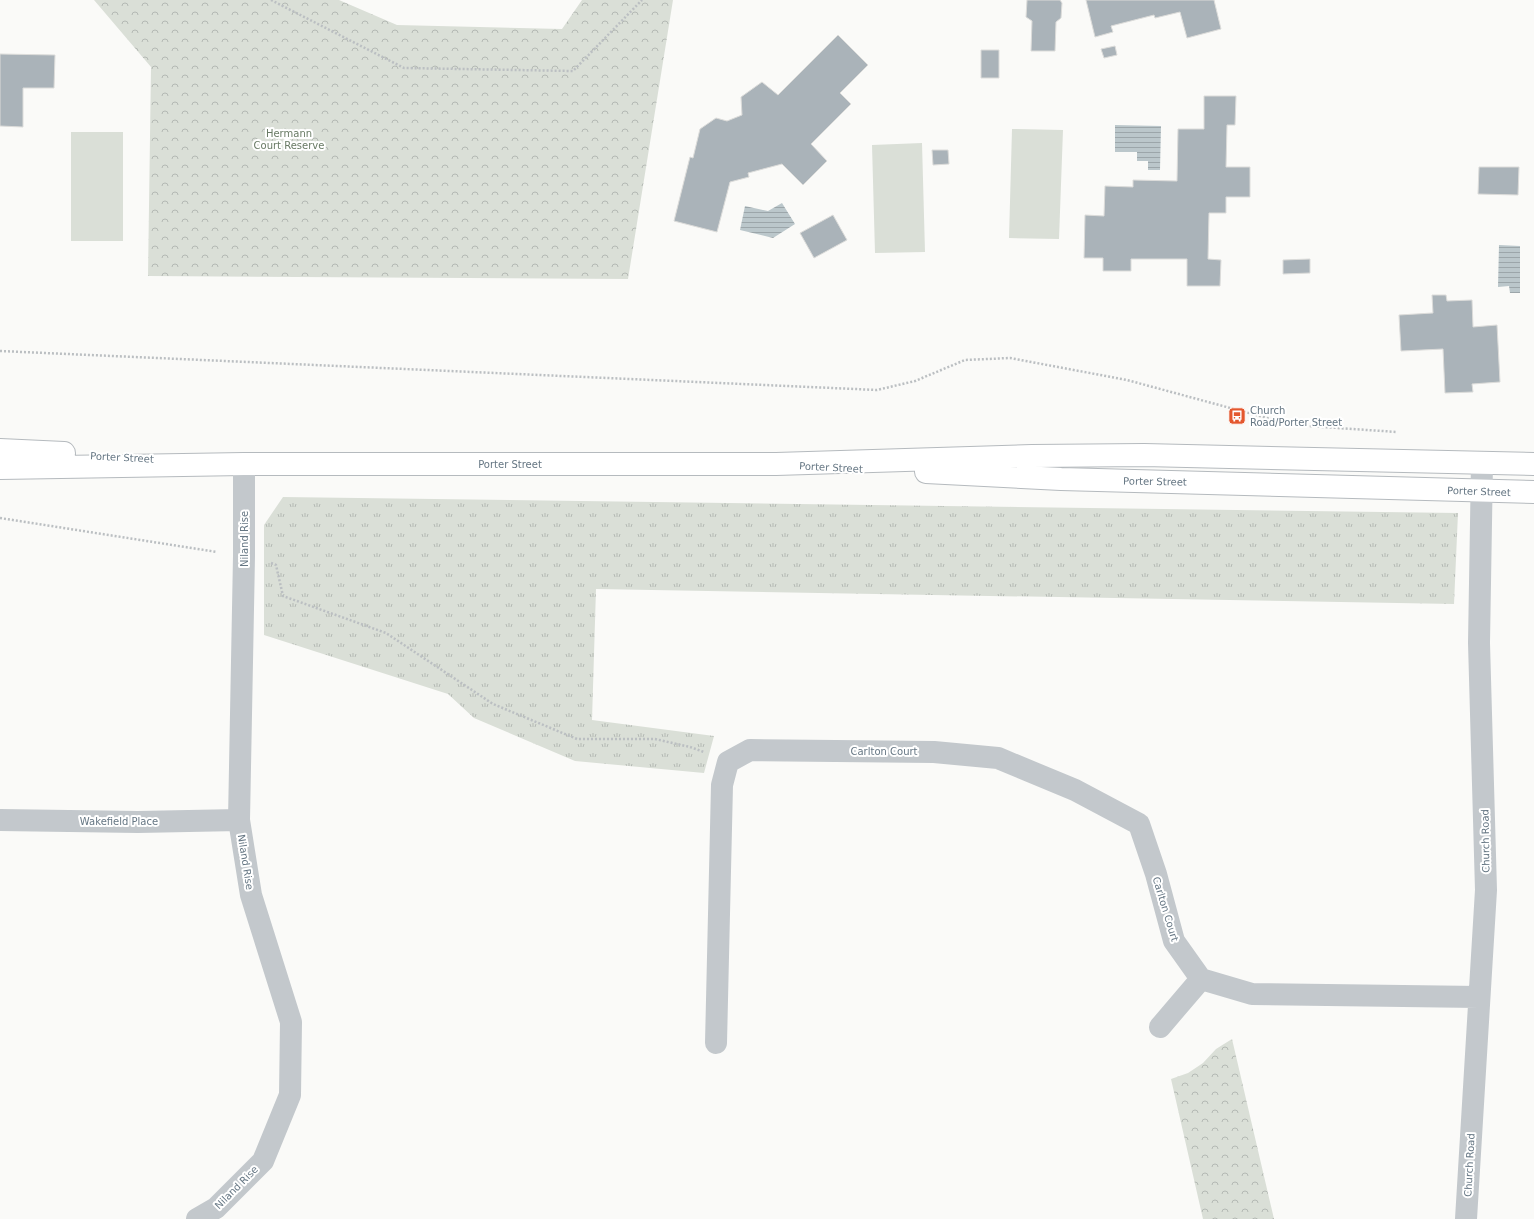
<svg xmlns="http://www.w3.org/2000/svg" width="1534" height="1219" font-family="'DejaVu Sans',sans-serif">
  <defs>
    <pattern id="grass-tufts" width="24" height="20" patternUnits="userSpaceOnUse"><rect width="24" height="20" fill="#dadfd7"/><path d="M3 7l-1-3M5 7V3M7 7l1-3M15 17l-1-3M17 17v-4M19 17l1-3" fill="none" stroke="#b4b9b4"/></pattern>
    <pattern id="park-crowns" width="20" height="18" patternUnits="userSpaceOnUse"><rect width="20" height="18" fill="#dadfd7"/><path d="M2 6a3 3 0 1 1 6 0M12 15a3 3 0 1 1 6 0" fill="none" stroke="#b4b9b4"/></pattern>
    <pattern id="water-rules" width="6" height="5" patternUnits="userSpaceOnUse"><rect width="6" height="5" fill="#bbc7cb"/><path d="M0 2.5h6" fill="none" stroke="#9ca6aa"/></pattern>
  </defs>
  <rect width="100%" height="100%" fill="#fafaf8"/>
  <path fill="url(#grass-tufts)" d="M283,497L1458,513L1454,604L596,589L592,720L714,736L704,773L575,761L474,718L448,694L264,635V525Z"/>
  <path fill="url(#park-crowns)" d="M94,0H339L397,25L562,29L582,0H673L628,279L148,276L151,67Z
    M1232,1039L1274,1219H1203L1171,1079L1188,1073L1203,1063L1216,1049Z"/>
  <path fill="#dadfd7" d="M1012,129L1063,130L1059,239L1009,238Z
    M71,132H123V241H71Z
    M922,143L925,252L875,253L872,145Z"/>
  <path fill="url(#water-rules)" d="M1115,125L1161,126L1160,170H1148V161H1137V152H1115Z
    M782,203L795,224L773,238L740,230L745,206L768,211Z
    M1499,245L1520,246V293H1510L1509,286L1498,287Z"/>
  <path fill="#aab3b9" stroke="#dcdcda" d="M1027,0H1060L1062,3L1061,18L1056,22L1055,51H1031L1032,21L1026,17Z
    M1086,0H1214L1221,29L1187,38L1180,12L1155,18L1154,15L1111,26L1113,32L1095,37Z
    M838,35L868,65L840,93L851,104L811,144L827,161L803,185L782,164L748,173L749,177L730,182L717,232L674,221L690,157L693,158L700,129L716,118L727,121L742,115L741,97L762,82L778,95Z
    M1115,46L1117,55L1104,58L1101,49Z
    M981,50H999V78H981Z
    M0,54L55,55L54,88H23V127L0,126Z
    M1204,96H1236L1235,125H1227L1226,167H1250V197H1226V213H1209L1208,259L1221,260L1220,286H1187V259H1131V271H1103V258H1084L1085,215L1104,216L1105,186L1133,187V180L1177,181L1178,129H1204Z
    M932,150H948L949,164L933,165Z
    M1479,167H1519L1518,195L1478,194Z
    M833,215L847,240L814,258L800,233Z
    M1310,259V273L1283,274V260Z
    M1432,295H1446L1447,301L1472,300L1473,327L1497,325L1500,382L1472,384L1473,392L1445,393L1443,349L1401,351L1399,315L1433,313Z"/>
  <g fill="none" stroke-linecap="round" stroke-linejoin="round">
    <defs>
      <path id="major" d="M0,450L64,453
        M0,468L244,464H776L1032,456L1144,455L1534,464
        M926,472L1061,479L1534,492"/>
    </defs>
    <use href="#major" stroke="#b5babe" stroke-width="24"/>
    <path stroke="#bbbfc2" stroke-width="2.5" stroke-dasharray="2 2" stroke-linecap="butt" d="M271,0L404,68L573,71L642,0
      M0,351L877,390L915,381L965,360L1010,358L1127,380L1293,425L1397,432
      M0,518L217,552
      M271,563L276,565L283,596L386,633L493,704L577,739H655L690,747L704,752"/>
    <path stroke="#c3c8cc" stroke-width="22" d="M0,820L138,822L239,820
      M1160,1027L1201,979
      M716,1043L722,785L728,762L750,750L934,752L998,758L1075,790L1139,824L1156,874L1174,941L1201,979L1252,994L1479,997
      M197,1219L216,1208L263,1161L290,1095L291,1022L251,895L239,820L244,556V464
      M1466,1219L1486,890L1479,643L1482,463"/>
    <use href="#major" stroke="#fff" stroke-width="22"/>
  </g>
  <defs>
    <symbol id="bus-square" viewBox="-11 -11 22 22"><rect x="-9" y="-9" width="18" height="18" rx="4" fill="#e4572e" stroke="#fff"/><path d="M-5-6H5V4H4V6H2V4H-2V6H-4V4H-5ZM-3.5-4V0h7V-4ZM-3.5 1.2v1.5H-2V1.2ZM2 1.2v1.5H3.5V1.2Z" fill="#fff"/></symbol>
  </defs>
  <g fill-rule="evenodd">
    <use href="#bus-square" x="1227" y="406" width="20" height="20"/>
  </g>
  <g text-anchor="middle" stroke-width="4" stroke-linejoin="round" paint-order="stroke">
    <g font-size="10" fill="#687a64" stroke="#fff">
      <text x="289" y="137">Hermann<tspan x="289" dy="12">Court Reserve</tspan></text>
    </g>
    <g font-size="10" fill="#657683" stroke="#fff" text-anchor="start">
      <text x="1250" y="414">Church<tspan x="1250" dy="12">Road/Porter Street</tspan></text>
    </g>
    <g font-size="10" fill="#657683" stroke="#fff">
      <text transform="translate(122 457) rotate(3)" y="4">Porter Street</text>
      <text x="510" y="468">Porter Street</text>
      <text transform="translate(831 467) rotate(3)" y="4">Porter Street</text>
      <text transform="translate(1155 481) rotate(1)" y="4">Porter Street</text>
      <text transform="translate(1479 491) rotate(2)" y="4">Porter Street</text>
      <text transform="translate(244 539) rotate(-90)" y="4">Niland Rise</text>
      <text x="884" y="755">Carlton Court</text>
      <text x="119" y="825">Wakefield Place</text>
      <text transform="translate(1485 841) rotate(-91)" y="4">Church Road</text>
      <text transform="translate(246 862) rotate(81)" y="4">Niland Rise</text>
      <text transform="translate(1166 909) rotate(73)" y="4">Carlton Court</text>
      <text transform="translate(1469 1165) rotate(-87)" y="4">Church Road</text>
      <text transform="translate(236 1187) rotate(-45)" y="4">Niland Rise</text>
    </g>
  </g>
</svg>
